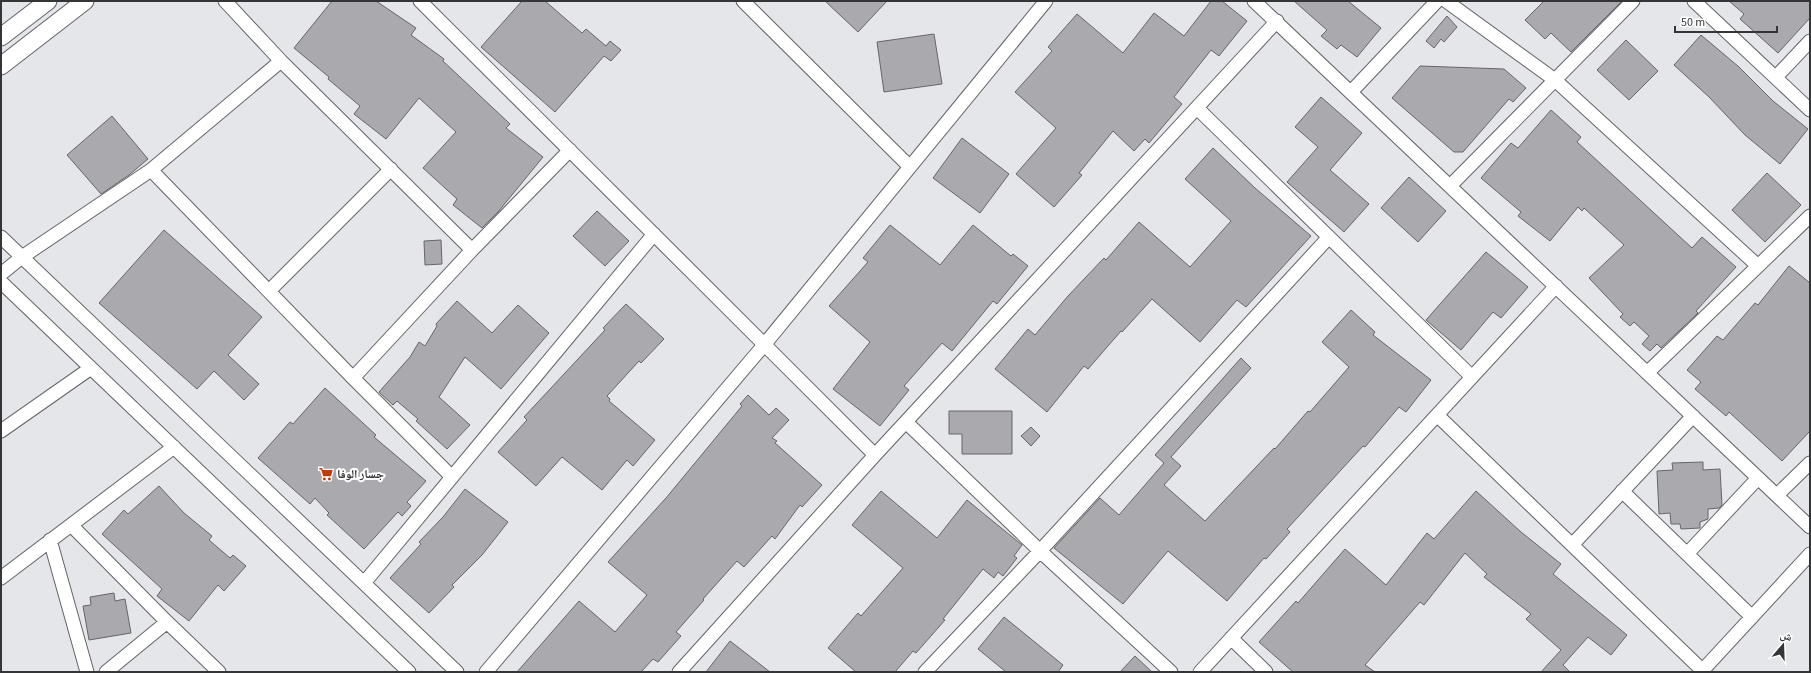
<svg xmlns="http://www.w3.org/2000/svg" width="1811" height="673" font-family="'Source Sans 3','Noto Naskh Arabic',sans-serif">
  <rect width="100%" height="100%" fill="#e4e6ea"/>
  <path fill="#aaaaae" stroke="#66666a" d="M332,1H376L416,28L411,35L444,59L443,61L510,124L506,128L543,157L498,212L482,228L453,205L457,199L423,168L456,132L419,98L386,139L354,114L360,106L328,79L329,77L294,48Z
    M522,1H545L582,33L586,29L606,46L610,41L621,50L611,61L604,56L555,112L481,47Z
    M825,1H887L858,32Z
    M1211,1H1222L1247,21L1219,56L1211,50L1174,97L1182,104L1149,143L1145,139L1134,151L1113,131L1079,173L1082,175L1054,207L1016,174L1056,128L1015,92L1052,51L1048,47L1077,14L1123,53L1154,13L1184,36Z
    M1294,1H1348L1381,28L1357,57L1341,45L1337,49L1321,36L1327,30Z
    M1544,1H1622L1571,52L1551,33L1545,39L1525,20Z
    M1729,1H1810V18L1778,53L1740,19L1744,14Z
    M1447,16L1457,27L1444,42L1441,39L1434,48L1426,41Z
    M934,34L942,84L884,92L877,42Z
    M1701,35L1739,67L1773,101L1808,129L1780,164L1745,135L1709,97L1674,65Z
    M1626,40L1658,71L1629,100L1597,70Z
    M1420,66L1504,69L1526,88L1513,102L1509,99L1463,152H1454L1392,98Z
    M1321,97L1362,133L1330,170L1369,204L1344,232L1287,182L1318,147L1295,127Z
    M1551,110L1581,137L1577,142L1692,248L1702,237L1736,267L1696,311L1698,313L1661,348L1657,344L1650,351L1642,344L1649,336L1634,322L1630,326L1620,317L1623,314L1589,278L1624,245L1584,208L1582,211L1578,207L1550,241L1518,216L1521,212L1481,178L1511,143L1518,148Z
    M112,116L148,159L129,175L101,194L67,155Z
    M962,138L1009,174L980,213L933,178Z
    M1213,148L1255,188L1311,236L1246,307L1237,300L1200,342L1152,299L1122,332L1121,331L1088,369L1084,366L1047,412L995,369L1028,329L1035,335L1068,296L1104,258L1106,260L1139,222L1190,267L1231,221L1185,179Z
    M1767,173L1801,205L1765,242L1732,210Z
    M1409,177L1446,211L1418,242L1381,208Z
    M597,211L629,241L605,266L573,236Z
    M890,225L940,265L973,225L1011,256L1013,254L1028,266L997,304L993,301L952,351L942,343L904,386L909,390L880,426L833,389L870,342L829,306L868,262L863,258Z
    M164,230L262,317L228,355L259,384L244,400L214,371L197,389L99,303Z
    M441,240L442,264L425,265L424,241Z
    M1486,252L1528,287L1501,318L1493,312L1461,350L1426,320Z
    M1789,266L1810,283V431L1782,461L1729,412L1726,416L1695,389L1701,382L1687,370L1717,336L1723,340L1755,303L1758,305Z
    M457,301L492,333L518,305L549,333L501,389L465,357L439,397L470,425L447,449L416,421L418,419L397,401L393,405L379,392L410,357L419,342L425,346L437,326L436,324Z
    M626,304L664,339L641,363L639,361L607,396L610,399L609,401L655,440L633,466L627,460L602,490L562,457L536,486L498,452L527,420L524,417L605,330L603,328Z
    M1351,310L1375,332L1373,335L1431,380L1406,412L1399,407L1365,447L1363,446L1287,529L1290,532L1266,559L1264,558L1227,601L1168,551L1123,604L1054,548L1100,498L1119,515L1164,463L1155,455L1241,358L1251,368L1171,457L1181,466L1164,485L1205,521L1274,448L1275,449L1308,411L1310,412L1349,367L1322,342Z
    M325,388L376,435L374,437L426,481L407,502L411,506L402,516L398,512L364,549L327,515L329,513L315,498L310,504L258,458L290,422L293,424Z
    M748,395L769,415L776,408L789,420L772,438L777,441L775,443L822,485L802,507L800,505L775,539L772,536L744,567L737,561L703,599L704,600L676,632L681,636L658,662L653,659L641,672H517L579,601L615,632L647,595L608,562L666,498L742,406L740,404Z
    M949,411H1012V454H962V434H949Z
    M1031,427L1040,436L1031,446L1021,436Z
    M1703,462V470L1720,469L1722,505L1719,508L1708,509V519L1700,522V528L1681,529L1680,524H1671L1670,513L1659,514L1657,471L1673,470L1672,463Z
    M159,486L184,513L212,536L209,540L230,558L233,555L246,566L224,591L218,585L189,621L157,596L162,589L102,534L124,510L128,514Z
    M465,489L508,522L482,555L452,585L454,587L429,613L390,578L421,544L419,542L443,517Z
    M881,491L937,538L967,500L1022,545L1014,556L1017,558L1003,576L998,572L994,578L983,569L943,619L945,620L916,653L913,651L895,672H856L828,648L858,613L861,616L903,568L852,525Z
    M1476,491L1521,532L1561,564L1553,574L1627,635L1611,655L1588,637L1563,665L1570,672H1541L1561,650L1526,619L1531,614L1484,577L1487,574L1465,553L1424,605L1420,602L1365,665L1375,672H1293L1259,642L1296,601L1298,603L1345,549L1386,585L1427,533L1434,539Z
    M114,593L115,601L125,599L131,633L89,640L83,606L91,605L90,597Z
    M1004,617L1063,665L1058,672H1006L978,649Z
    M730,641L770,672H706Z
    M1135,656L1152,672H1120Z"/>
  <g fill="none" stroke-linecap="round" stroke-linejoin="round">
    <defs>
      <path id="minor" d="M225,1L281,61L472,250
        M420,1L875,455
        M743,1L910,167
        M1254,1L1810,527
        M1446,1L1555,80L1758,266
        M1694,1L1810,110
        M1776,77L1810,41
        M1351,92L1437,1
        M1197,108L1472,377
        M151,170L353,378L452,477
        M1450,186L1633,1
        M1,237L457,672
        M1,274L22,257L151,170L281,61
        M1,282L409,672
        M269,291L391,169
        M1647,373L1810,216
        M353,378L472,250L570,150
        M1437,415L1704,672
        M906,422L1040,551L1171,672
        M1,431L91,368
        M1622,491L1752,617
        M1777,495L1810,463
        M71,525L167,622
        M50,540L87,672
        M1572,545L1693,416
        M1687,554L1758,478
        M1,578L174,447
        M364,583L654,234
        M1231,638L1266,672
        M1702,671L1810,554
        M106,672L167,622L219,672
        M486,672L764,345L1046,1
        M679,672L875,455L1277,21
        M925,672L1040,551L1329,237
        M1200,672L1556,286"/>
      <path id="major" d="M1,37L48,1
        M1,66L85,1"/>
    </defs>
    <use href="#minor" stroke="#626468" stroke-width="15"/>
    <use href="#major" stroke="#626468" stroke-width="19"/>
    <use href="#minor" stroke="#fff" stroke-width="13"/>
    <use href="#major" stroke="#fff" stroke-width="17"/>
  </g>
  <defs>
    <symbol id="supermarket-bare" viewBox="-9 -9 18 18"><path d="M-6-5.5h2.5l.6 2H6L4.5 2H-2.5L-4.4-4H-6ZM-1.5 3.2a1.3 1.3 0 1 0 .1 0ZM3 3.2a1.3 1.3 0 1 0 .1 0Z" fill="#c23a08" stroke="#fff" stroke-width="2.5" paint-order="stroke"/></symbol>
  </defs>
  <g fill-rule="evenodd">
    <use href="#supermarket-bare" x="316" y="464" width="20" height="20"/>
  </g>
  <g text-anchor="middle" stroke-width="4" stroke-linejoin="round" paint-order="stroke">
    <g font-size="12" font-weight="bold" fill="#343537" stroke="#fff" text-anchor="start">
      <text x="337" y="478">جسار الوفا</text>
    </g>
  </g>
  <rect width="1811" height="673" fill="none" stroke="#343537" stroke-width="4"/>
  <g transform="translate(1783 645) rotate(19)" stroke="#ffffff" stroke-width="3" paint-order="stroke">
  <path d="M0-3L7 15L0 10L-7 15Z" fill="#343537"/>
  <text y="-6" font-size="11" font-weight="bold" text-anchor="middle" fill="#343537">ش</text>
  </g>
  <path d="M1675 26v6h102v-6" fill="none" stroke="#343537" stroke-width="2"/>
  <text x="1681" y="26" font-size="12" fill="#343537" stroke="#ffffff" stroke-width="3" paint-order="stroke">50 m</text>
</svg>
